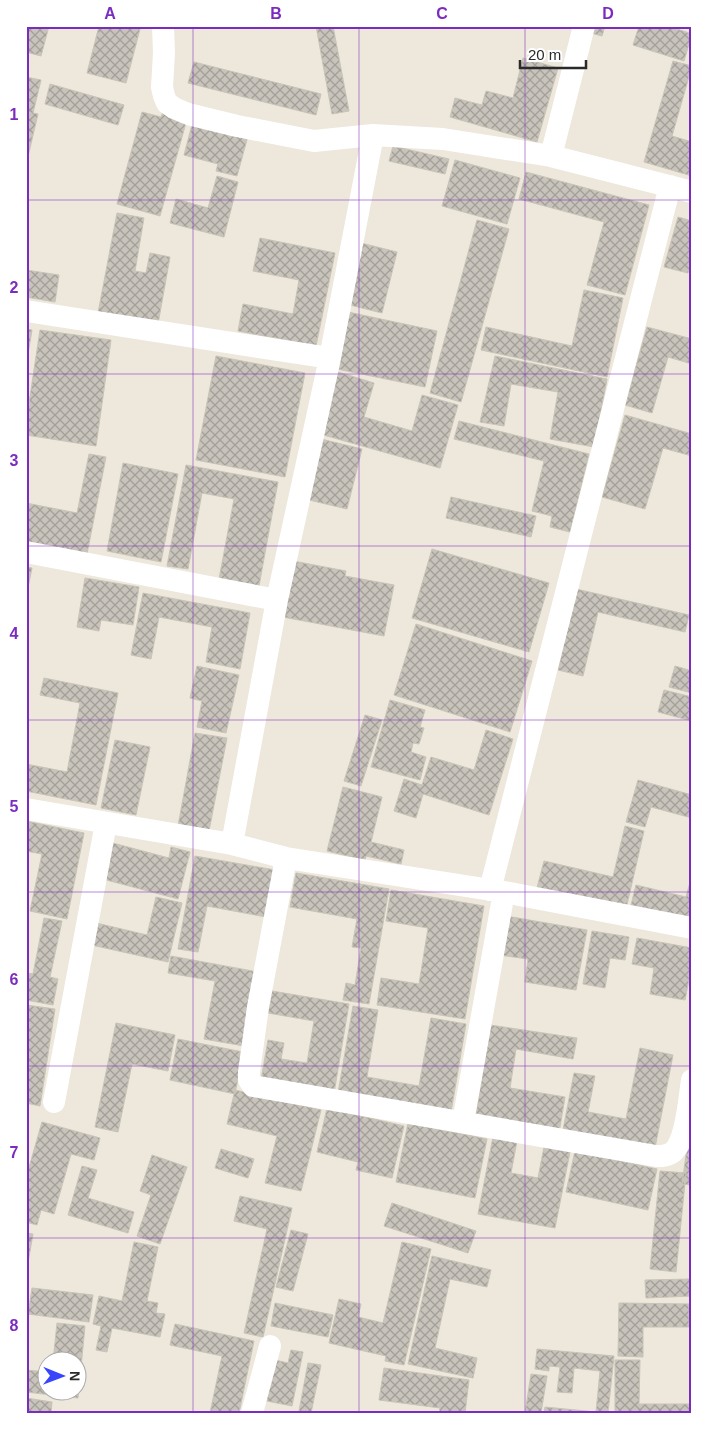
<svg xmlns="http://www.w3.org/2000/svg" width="718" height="1439" font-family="Helvetica,sans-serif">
  <defs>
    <pattern id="building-cross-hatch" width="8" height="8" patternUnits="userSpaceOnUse" patternTransform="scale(1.25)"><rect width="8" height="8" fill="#c8c4bc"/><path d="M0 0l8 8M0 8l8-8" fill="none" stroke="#a39f99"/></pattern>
  </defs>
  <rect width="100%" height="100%" fill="#ede7dc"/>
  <path fill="url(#building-cross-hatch)" stroke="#c8c4b6" d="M26,26H49L41,56L26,52Z
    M99,26H130L140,29L126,83L87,73Z
    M316,26H333L349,111L332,114Z
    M593,26H605L602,36L591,33Z
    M639,26H668L692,34L684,61L633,45Z
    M523,58L558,68L537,142L450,117L455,98L482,105L486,91L513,98Z
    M673,61L692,66L672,136L692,142V176L644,162Z
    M194,62L321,94L316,115L188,83Z
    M26,77L41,80L33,113L38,114L26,165Z
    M50,84L124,105L118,125L45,104Z
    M142,112L161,117L163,112L187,119L160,216L117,204Z
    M193,121L248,136L237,176L216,171L218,164L184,155Z
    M393,146L449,159L445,174L389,161Z
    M455,160L520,178L507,224L442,206Z
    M526,172L649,205L625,295L587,285L604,222L519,199Z
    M217,176L238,182L224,237L170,223L176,199L208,208Z
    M117,213L144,218L135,271L146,273L150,253L170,257L158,324L98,313Z
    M678,217L692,221V259L688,273L664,267Z
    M477,220L509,229L461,402L430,393Z
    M260,238L335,253L316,346L238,331L243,304L293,314L299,280L253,271Z
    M361,243L397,252L382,313L346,304Z
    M26,270L59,275L55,302L26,297Z
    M584,290L623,298L607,377L481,350L486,327L572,346Z
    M348,312L437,331L425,387L337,369Z
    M647,327L692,339V364L668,357L652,413L625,405Z
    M26,329L32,330L26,366Z
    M40,330L111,340L96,446L26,435V423Z
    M216,356L305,373L285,477L196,460Z
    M495,356L607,379L594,447L550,439L558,392L511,384L504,426L480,422Z
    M338,372L374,383L364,417L412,431L422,395L458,405L440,468L320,434Z
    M625,415L692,434V456L663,448L645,509L602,497Z
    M459,421L589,454L570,532L550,527L552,516L532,511L544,461L454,439Z
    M321,439L362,449L347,509L305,499Z
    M89,454L106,457L87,554L26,542V503L77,513Z
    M123,463L178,474L161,562L107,551Z
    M186,465L278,482L259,586L219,579L234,499L202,493L188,569L167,566Z
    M451,497L536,516L531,537L446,518Z
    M432,549L549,583L529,652L412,618Z
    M293,561L346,571L345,576L394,585L384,636L283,617Z
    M26,567L32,568L26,597Z
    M85,578L139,587L133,625L101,620L99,631L77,627Z
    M576,589L689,615L685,632L598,612L583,676L558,670Z
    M143,593L250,613L240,669L206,662L212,627L159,617L151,659L131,655Z
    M416,624L532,661L510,732L394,695Z
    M197,666L239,675L226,733L197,727L202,701L190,698Z
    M675,666L692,671V693L669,687Z
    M44,678L118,693L96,805L26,791V764L67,772L80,703L40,695Z
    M664,690L692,697V721L658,712Z
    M390,700L425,710L420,727L424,728L419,744L413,743L411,752L426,757L420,780L371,767Z
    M365,715L382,720L361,786L344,781Z
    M486,730L513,739L489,815L423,794L416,818L394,811L404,779L422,785L431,757L474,770Z
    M195,733L227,738L209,831L178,826Z
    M115,740L150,747L136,815L101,808Z
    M638,780L692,795V818L651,807L645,827L626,822Z
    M343,787L382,797L371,842L404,850L401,864L366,856L365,860L327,851Z
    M26,821L84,833L67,919L30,911L42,854L26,851Z
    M625,826L644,831L626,909L537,888L544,861L613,877Z
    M109,842L169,858L171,847L190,852L178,899L99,878Z
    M195,856L275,870L266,917L207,906L198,952L178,949Z
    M296,873L389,889L369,1004L343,1000L346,983L355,985L361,948L352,947L357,919L290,907Z
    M692,875V920L631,905L636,885L686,897Z
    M391,890L484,906L465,1019L377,1005L381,978L419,984L428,928L386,921Z
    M156,897L182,903L168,962L87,944L92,922L147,935Z
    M506,916L587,930L576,990L525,982L528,959L499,955Z
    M44,918L62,921L50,977L58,979L53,1005L26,1000V973L33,974Z
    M592,931L629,937L625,960L610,958L605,988L583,984Z
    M637,938L692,948V964L685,1000L650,994L654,968L632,964Z
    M171,956L258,972L244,1046L204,1039L215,981L168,973Z
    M272,991L349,1004L334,1093L261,1080L268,1040L284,1043L281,1059L307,1063L314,1021L268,1013Z
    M26,1005L55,1009L40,1106L26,1103Z
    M353,1006L378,1010L367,1077L419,1086L431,1018L466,1024L451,1112L338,1093Z
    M116,1023L175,1035L168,1071L132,1064L118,1132L95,1127Z
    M490,1025L577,1038L573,1059L516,1049L510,1088L565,1097L559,1133L475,1120Z
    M178,1039L243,1052L235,1094L170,1080Z
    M640,1048L673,1055L654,1153L562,1135L574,1073L595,1076L588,1112L626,1119Z
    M235,1090L321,1110L301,1191L265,1183L277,1136L227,1124Z
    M327,1108L404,1126L392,1178L356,1170L358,1162L317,1152Z
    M692,1112V1185L682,1184Z
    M42,1122L100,1138L94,1160L71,1154L54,1214L41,1210L37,1225L26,1222L28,1201H26V1178Z
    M408,1123L487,1139L475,1198L396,1182Z
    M493,1137L517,1141L511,1173L538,1178L544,1147L570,1152L555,1228L478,1214Z
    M221,1149L254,1159L248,1178L215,1168Z
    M575,1151L657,1169L648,1210L566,1192Z
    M152,1155L187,1167L160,1244L137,1236L151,1195L140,1191Z
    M82,1166L97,1170L88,1198L134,1212L128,1233L68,1215Z
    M660,1171L686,1173L676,1272L650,1269Z
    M240,1196L292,1208L263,1337L244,1333L267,1229L234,1221Z
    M392,1203L476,1231L468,1253L384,1226Z
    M291,1230L308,1234L293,1291L276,1287Z
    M26,1233L33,1234L26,1274Z
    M134,1242L158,1247L147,1301L158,1303L156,1313L165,1314L160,1337L112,1328L107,1352L96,1350L101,1326L93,1324L99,1296L122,1301Z
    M402,1242L431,1249L404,1365L385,1361L386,1356L329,1343L339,1299L361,1304L358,1317L383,1323Z
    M432,1256L491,1270L487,1287L450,1279L435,1348L477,1358L473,1378L408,1364Z
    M692,1279V1296L646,1298L645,1280Z
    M32,1288L93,1295L89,1322L28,1314Z
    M275,1303L333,1315L328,1337L271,1326Z
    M619,1303L689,1304V1327H643V1357L618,1356Z
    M57,1323L85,1326L78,1398L26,1392V1370L48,1372V1392H78V1362H53Z
    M175,1324L254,1341L239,1413H210L222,1356L170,1345Z
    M537,1349L614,1356L608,1413H544L545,1407L596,1412L600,1371L574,1368L572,1393L557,1392L560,1367L549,1366V1371L535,1369Z
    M291,1350L303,1352L292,1406L262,1400L271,1359L288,1363Z
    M615,1360H640L639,1404H692V1413H615Z
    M308,1363L321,1365L311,1413L299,1411Z
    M384,1368L469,1380L465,1413H439L440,1408L379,1400Z
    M531,1374L547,1376L541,1413H525Z
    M26,1398L52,1402L51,1413H26Z"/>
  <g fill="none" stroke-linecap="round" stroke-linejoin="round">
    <path stroke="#fff" stroke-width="22" d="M163,26L164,53L162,87L164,96L167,103L174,108L188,114L237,126L314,141L373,135L443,139L551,156L692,192
      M551,156L584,26
      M26,311L330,358
      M26,552L277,600
      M26,809L232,844L286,858L504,892L692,928
      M232,844L277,600L330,358L373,135
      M286,858L258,1007L249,1072V1080L253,1086L656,1156C662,1156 669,1156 674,1151C687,1138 689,1098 692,1080
      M490,890L670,186
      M54,1102L106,823
      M463,1122L504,892
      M252,1413L270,1346"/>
  </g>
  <path fill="none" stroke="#7b2cbf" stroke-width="1" stroke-opacity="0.55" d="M193,26V1413M359,26V1413M525,26V1413M26,200H692M26,374H692M26,546H692M26,720H692M26,892H692M26,1066H692M26,1238H692"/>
  <rect width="718" height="1439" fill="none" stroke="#ffffff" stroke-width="55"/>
  <g transform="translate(62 1376) rotate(91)"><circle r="24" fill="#ffffff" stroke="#aaaaaa"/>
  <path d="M0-4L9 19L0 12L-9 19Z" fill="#3845fd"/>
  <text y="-8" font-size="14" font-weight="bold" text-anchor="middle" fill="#2a2a2a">N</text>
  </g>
  <path d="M520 60v8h66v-8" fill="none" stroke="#2a2a2a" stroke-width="2.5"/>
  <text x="528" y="60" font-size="15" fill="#2a2a2a" stroke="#ffffff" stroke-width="4" paint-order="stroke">20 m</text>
  <rect x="28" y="28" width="662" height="1384" fill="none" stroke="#7b2cbf" stroke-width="2"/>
  <g font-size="16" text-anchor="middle" font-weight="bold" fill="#7b2cbf">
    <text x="110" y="19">A</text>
    <text x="276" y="19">B</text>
    <text x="442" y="19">C</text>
    <text x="608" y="19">D</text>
    <text x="14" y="120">1</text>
    <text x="14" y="293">2</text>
    <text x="14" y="466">3</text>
    <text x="14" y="639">4</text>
    <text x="14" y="812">5</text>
    <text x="14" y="985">6</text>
    <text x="14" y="1158">7</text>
    <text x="14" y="1331">8</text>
  </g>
</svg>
